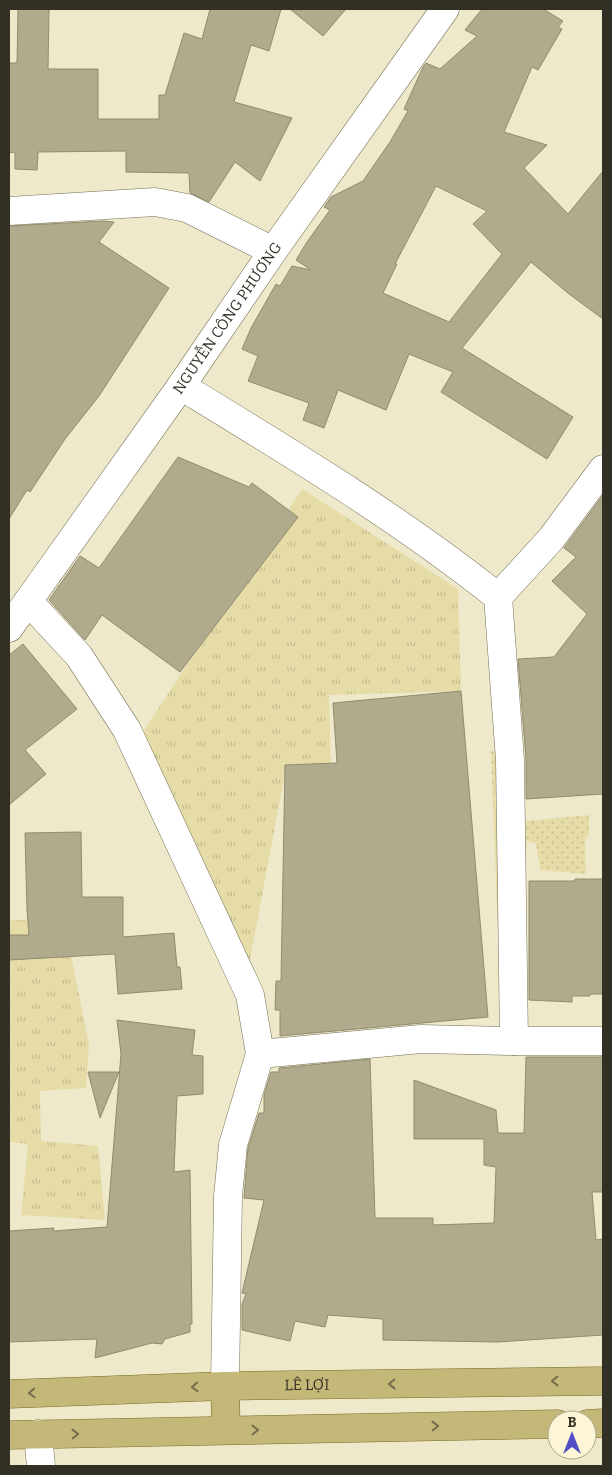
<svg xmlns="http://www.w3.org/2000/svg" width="612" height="1475" font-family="Bitter,serif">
  <defs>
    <pattern id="grass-dots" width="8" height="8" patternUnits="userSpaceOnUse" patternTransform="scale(1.25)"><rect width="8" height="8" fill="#e6dca7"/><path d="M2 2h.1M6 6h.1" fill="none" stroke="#c6bd90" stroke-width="1.8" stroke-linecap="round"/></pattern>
    <pattern id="park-tufts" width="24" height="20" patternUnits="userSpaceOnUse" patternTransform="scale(1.25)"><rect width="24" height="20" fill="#e6dca7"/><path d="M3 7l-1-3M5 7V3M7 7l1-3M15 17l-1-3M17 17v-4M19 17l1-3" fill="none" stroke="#c6bd90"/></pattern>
  </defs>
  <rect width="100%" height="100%" fill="#eee9ca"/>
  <path fill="url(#grass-dots)" d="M491,751L510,753L516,822L589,815V834L585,839L586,874L540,870L536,843L527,841L516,958L499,960Z"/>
  <path fill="url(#park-tufts)" d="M302,489L458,589L461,691L329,695L331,765L286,768L245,986L133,747Z
    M64,919L89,1045L86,1088L40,1091L41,1141L98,1146L105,1220L21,1215L28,1144L9,1142V920Z"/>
  <path fill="#b1ab8d" stroke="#918b6f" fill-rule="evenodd" d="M18,9H49L48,69H98V119H159V95H165L184,33L202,39L210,9H281L269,51L251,45L234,102L292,118L260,181L235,162L209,202L190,193L189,173L126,172V151L38,152L37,170L15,169V152L9,153V63H17Z
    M290,9H346L323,36Z
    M482,9H543L563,21L558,27L562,29L538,70L532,67L504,132L547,145L524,168L568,214L603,171V319L569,294L531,262L462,348L573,417L547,459L441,392L453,372L409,354L386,410L338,390L324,428L303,420L309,403L248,381L258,356L242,349L251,328L276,284L280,286L292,266L311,270L296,260L307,242L330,210L324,207L331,197L363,181L390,142L408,111L404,109L423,67L426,63L440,69L477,36L465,30ZM436,186L487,211L473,224L502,254L449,322L383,293L397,264H395Z
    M103,221L114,222L99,242L169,288L99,396L65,439L30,492L27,490L9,519V226Z
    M178,457L249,487L252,483L298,517L180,672L102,615L85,640L49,600L80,556L99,568Z
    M603,495V794L526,799V759L518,659L554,657L587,614L552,581L576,557L564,548Z
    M23,644L77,709L25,750L46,774L9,805V655Z
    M461,691L488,1017L280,1036V1010H275L276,981H281L285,765L337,763L333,703Z
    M81,832L82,897H123V937L174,933L177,967H180L182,989L118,994L115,954L9,960V935H29L27,910L25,833Z
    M575,879H603V994H590V996H572V1002L529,1000V881H575Z
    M117,1020L195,1030L192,1055L203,1056V1094L177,1096L174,1172L190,1170L192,1324H190V1332L165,1339L162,1344L152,1343L95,1358L97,1339L9,1342V1231L54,1228L53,1231L107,1227L121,1054Z
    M526,1057H603V1192H592L596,1240L603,1239V1335L498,1342L383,1340V1319L328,1315L325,1327L295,1321L290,1341L242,1330V1304L246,1294L242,1293L264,1200L244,1198L248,1148L259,1113H264V1095L271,1072H279V1068L370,1059L375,1218H433V1225L494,1223L496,1167L484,1165V1139H414V1080L496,1110L498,1133H524Z
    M88,1072H119L100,1118Z"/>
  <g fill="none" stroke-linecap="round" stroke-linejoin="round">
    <defs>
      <g id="minor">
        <path d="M9,211L155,202L187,208L273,251"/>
        <path d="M181,386C289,452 399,518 498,597L510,760L514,1041"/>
        <path d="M498,597L551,539L603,469"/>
        <path d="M28,601L79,656L127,730L250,995L260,1054L233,1145L228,1196L225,1386"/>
        <path id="s1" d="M9,628L181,386L273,251L445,9"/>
        <path d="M260,1054L421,1039L514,1041H603"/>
        <path d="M38,1434L41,1466"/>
      </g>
      <g id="major">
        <path d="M225,1386L226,1430"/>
        <path id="s2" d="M9,1394L225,1386L603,1381"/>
        <path d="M587,1424L603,1423"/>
        <path d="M9,1435L557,1424"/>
      </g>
    </defs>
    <use href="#minor" stroke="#756f54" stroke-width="29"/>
    <use href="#major" stroke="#776a21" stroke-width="29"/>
    <use href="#minor" stroke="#fff" stroke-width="28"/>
    <use href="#major" stroke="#c4b879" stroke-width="28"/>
  </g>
  <defs><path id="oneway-chevron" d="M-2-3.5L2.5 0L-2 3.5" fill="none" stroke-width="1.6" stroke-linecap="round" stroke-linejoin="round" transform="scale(1.25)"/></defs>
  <g stroke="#746d4a">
    <use href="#oneway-chevron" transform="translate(555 1381) rotate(179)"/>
    <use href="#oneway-chevron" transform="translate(392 1384) rotate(179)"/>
    <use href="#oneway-chevron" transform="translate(195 1387) rotate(178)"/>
    <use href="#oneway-chevron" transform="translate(32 1393) rotate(178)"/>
    <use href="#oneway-chevron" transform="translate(435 1426) rotate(-1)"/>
    <use href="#oneway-chevron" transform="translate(255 1430) rotate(-1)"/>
    <use href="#oneway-chevron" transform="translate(75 1434) rotate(-1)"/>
  </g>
  <g text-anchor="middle" stroke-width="4" stroke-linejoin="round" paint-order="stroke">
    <g font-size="15" fill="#323024" stroke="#fcf6d7">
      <text dy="5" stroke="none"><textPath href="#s1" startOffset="379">NGUYỄN CÔNG PHƯƠNG</textPath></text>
      <text dy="5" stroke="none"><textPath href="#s2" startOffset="298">LÊ LỢI</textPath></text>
    </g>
  </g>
  <rect width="612" height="1475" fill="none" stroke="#323024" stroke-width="20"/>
  <g transform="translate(572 1435)"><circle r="24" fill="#fcf6d7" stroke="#aba78f"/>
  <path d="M0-4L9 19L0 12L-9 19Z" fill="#524fc6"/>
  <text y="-8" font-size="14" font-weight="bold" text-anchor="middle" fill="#323024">B</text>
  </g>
</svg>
